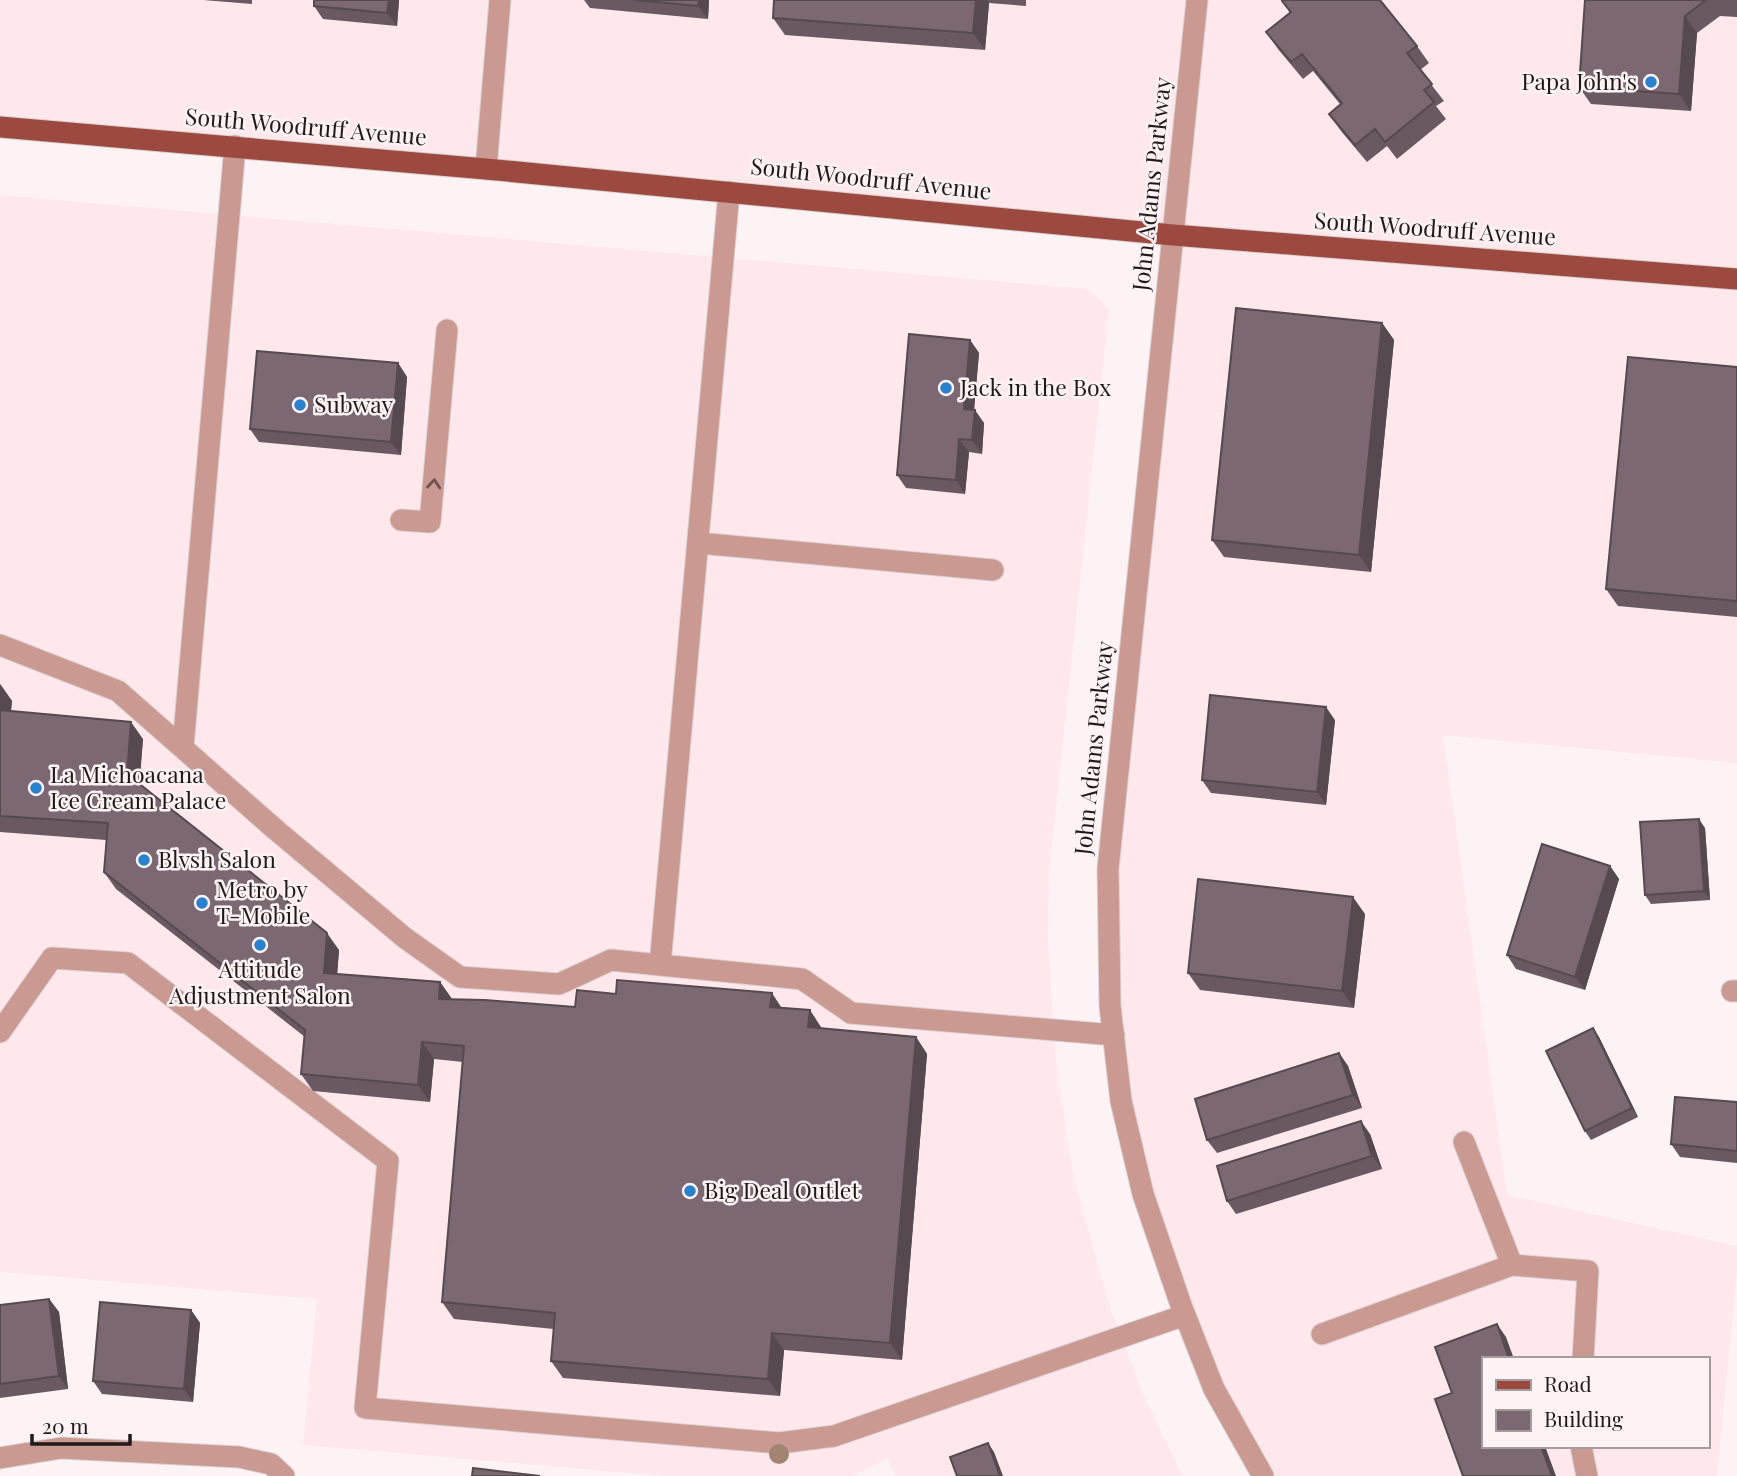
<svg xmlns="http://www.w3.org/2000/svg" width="1737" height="1476" font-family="'Playfair Display',serif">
  <rect width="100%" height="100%" fill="#fdf3f5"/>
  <path fill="#fee8ec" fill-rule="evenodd" d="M0,0H1737V763L1443,735L1507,1195L1737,1246V1271L1717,1476H1263L1214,1389L1121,1101L1108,869L1172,235L0,127ZM1483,1359H1707V1446H1483Z
    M0,195L1088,289L1100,299L1109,310L1108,319L1049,873L1048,938L1055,1053L1072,1170L1094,1252L1112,1312L1145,1399L1183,1476H895L888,1459L852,1476H664L303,1445L317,1299L0,1272Z"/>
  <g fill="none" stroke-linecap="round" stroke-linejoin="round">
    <defs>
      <path id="minor" d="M1197,0L1108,869L1110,1006L1121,1101L1143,1194L1181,1305L1214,1389L1263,1476
        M486,169L500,0
        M401,520L430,522L447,330
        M698,543L993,570
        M0,645L118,691L276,830L405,938L460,977L559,984L611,960L660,965L802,979L851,1013L1114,1035
        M183,747L235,146
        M660,965L729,192
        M1732,991H1737
        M0,1032L52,958L128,963L388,1161L365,1408L779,1443L834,1436L1185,1315
        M1464,1142L1512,1265
        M1322,1334L1512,1265L1588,1271L1583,1359
        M1581,1446L1587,1476
        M0,1458L61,1448L239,1457L271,1464L284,1476"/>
      <path id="major" d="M0,127L486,169L1173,235L1737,279"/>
    </defs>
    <use href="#minor" stroke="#dad0d2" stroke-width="23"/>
    <use href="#major" stroke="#dad0d2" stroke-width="23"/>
    <use href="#minor" stroke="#ca9992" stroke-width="21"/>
    <use href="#major" stroke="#9c4a40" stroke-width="21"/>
  </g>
  <circle fill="#a38473" cx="779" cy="1454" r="10"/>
  <path fill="#6a5963" d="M203,0H252V4Z
    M399,0L397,26L323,19L314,6Z
    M584,0H709L708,19L590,8Z
    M774,0H1026V6L989,3L985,50L785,35L773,18Z
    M1585,0H1737V17L1720,16L1697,33L1691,111L1591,104L1579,87Z
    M1282,1L1417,46L1429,63L1420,70L1444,101L1436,106L1446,119L1397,159L1387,146L1367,162L1341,131L1329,114L1340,104L1313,71L1303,79L1278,49L1266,32L1290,13Z
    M1382,323L1394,340L1371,572L1224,557L1212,540Z
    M970,340L979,353L974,410L984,423L982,454L969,452L965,494L906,488L897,475Z
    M398,363L407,377L401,455L259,442L250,429Z
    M1737,367V617L1618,606L1606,589Z
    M0,684L12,701L11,711L143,739L139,784L339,950L337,974L440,982L452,999L575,1007H782L821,1027V1028L916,1037L927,1054L902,1360L784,1350L780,1396L563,1378L551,1361L554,1329L454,1319L442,1302L463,1062L434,1059L430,1102L313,1091L301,1074L305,1037L116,889L104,872L106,840L0,832Z
    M1335,720L1326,805L1211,793L1202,780Z
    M1705,828L1710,900L1651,904L1645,895Z
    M1610,866L1619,879L1585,990L1516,969L1507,955Z
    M1365,914L1354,1008L1200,990L1188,973Z
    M1599,1037L1638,1117L1591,1140L1585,1131Z
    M1339,1053L1348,1066L1362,1108L1217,1153L1207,1140Z
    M1737,1102V1163L1680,1157L1671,1144Z
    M1370,1134L1382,1169L1236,1214L1227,1201Z
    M49,1299L59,1312L68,1389L0,1398V1305Z
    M191,1310L200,1323L193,1402L102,1394L93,1381Z"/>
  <path fill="#564950" d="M389,0H399L397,26L387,13Z
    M699,0H709L708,19L698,6Z
    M976,0H987L989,3L985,50L973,33Z
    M1685,16L1697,33L1691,111L1679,94Z
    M1382,323L1394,340L1371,572L1359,555Z
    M970,340L979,353L973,422L964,409Z
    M398,363L407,377L401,455L391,442Z
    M975,410L984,423L982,454L972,440Z
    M959,439L969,452L965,494L956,480Z
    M0,684L12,701L9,727L0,714Z
    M1326,707L1335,720L1326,805L1317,792Z
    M131,722L143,739L139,791L127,774Z
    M1699,819L1705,828L1710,900L1704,891Z
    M1610,866L1619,879L1585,990L1575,977Z
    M1353,897L1365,914L1354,1008L1342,991Z
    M327,933L339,950L336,990L324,973Z
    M440,982L452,999H439Z
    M772,993L783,1010L770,1007Z
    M810,1010L821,1027L820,1044L808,1027Z
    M1593,1028L1599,1037L1638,1117L1632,1108Z
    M916,1037L927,1054L902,1360L890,1343Z
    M422,1042L434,1059L430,1102L418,1085Z
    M1339,1053L1348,1066L1362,1108L1353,1095Z
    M1361,1121L1370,1134L1382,1169L1372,1156Z
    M49,1299L59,1312L68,1389L59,1376Z
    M191,1310L200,1323L193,1402L184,1389Z
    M1497,1324L1506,1337L1514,1359H1509Z
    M772,1333L784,1350L780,1396L768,1379Z
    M988,1443L994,1452L1003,1476H1000Z
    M1541,1446H1545L1556,1476H1552Z"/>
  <path fill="#7b6873" stroke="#564950" stroke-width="2" d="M314,0H389L387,13L314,6Z
    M635,0H699L698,6Z
    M774,0H976L973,33L773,18Z
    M1282,0H1380L1417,46L1407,53L1432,84L1424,90L1434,102L1385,142L1375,129L1355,145L1329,114L1342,103L1302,54L1291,62L1266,32L1291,12L1282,1Z
    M1585,0H1706L1685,16L1679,94L1579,87Z
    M1236,308L1382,323L1359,555L1212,540Z
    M909,334L970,340L964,409L975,410L972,440L959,439L956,480L897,475Z
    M257,351L398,363L391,442L250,429Z
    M1628,357L1737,367V601L1606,589Z
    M1210,695L1326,707L1317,792L1202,780Z
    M0,710L131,722L127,774L327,933L324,973L440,982L439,999L485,1000L575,1007L577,990L616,994L617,980L772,993L770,1007L810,1010L808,1027L916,1037L890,1343L772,1333L768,1379L551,1361L555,1313L442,1302L464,1046L422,1042L418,1085L301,1074L305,1030L104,872L108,823L0,816Z
    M1699,819L1704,891L1645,895L1640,822Z
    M1542,844L1610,866L1575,977L1507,955Z
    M1198,879L1353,897L1342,991L1188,973Z
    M1593,1028L1632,1108L1585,1131L1546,1051Z
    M1339,1053L1353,1095L1207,1140L1195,1099Z
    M1675,1097L1737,1102V1151L1671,1144Z
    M1361,1121L1372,1156L1227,1201L1217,1166Z
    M49,1299L59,1376L0,1384V1305Z
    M100,1302L191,1310L184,1389L93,1381Z
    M1497,1324L1509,1359H1483V1446H1541L1552,1476H1463L1435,1399L1452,1393L1435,1347Z
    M988,1443L1000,1476H957L950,1457Z
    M473,1468L540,1476H472Z"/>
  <defs><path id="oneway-chevron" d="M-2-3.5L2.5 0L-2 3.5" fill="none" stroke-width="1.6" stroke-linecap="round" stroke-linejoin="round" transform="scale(1.75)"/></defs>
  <use stroke="#6e5351" href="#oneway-chevron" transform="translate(434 484) rotate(-85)"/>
  <g fill="#2a82cf" stroke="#fdf3f5" stroke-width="2.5">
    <circle cx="1651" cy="82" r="7"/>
    <circle cx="946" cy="388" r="7"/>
    <circle cx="300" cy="405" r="7"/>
    <circle cx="36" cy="788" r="7"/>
    <circle cx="144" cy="860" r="7"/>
    <circle cx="202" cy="903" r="7"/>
    <circle cx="260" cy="945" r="7"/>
    <circle cx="690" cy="1191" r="7"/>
  </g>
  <g text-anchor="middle" stroke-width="5" stroke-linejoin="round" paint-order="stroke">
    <g font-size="23" fill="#22191b" stroke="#fdf3f5" text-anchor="start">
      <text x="1637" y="90" text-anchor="end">Papa John's</text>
      <text x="960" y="396">Jack in the Box</text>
      <text x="314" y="413">Subway</text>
      <text x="50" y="783">La Michoacana<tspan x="50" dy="26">Ice Cream Palace</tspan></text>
      <text x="158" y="868">Blvsh Salon</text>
      <text x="216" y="898">Metro by<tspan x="216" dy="26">T-Mobile</tspan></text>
      <text x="260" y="978" text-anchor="middle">Attitude<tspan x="260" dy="26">Adjustment Salon</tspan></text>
      <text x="704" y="1199">Big Deal Outlet</text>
    </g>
    <g font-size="23" fill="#22191b" stroke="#fdf3f5">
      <text transform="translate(306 127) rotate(5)" y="8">South Woodruff Avenue</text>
      <text transform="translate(871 179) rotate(6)" y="8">South Woodruff Avenue</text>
      <text transform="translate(1152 184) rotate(-84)" y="8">John Adams Parkway</text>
      <text transform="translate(1435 229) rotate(4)" y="8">South Woodruff Avenue</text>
      <text transform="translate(1094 748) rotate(-84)" y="8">John Adams Parkway</text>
    </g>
  </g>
  <rect x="1482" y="1357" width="228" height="91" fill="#fdf3f5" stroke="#a59c9e" stroke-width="2"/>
  <rect x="1496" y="1380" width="35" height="10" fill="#9c4a40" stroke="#a59c9e" stroke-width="2"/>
  <text x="1544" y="1392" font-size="21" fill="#22191b">Road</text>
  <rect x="1496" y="1410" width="35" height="21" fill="#7b6873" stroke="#a59c9e" stroke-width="2"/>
  <text x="1544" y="1427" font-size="21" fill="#22191b">Building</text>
  <path d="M32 1434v10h98v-10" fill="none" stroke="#22191b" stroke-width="3.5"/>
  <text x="42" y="1434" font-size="21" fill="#22191b" stroke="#fdf3f5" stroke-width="5" paint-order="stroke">20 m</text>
</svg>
